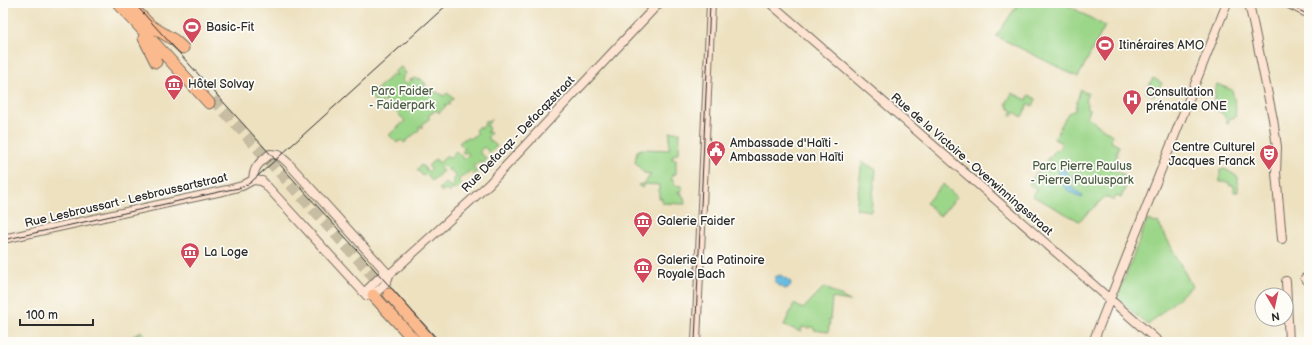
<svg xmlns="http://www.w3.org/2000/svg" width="1312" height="345" font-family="'Balsamiq Sans',sans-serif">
  <rect width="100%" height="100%" fill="#fdfcf7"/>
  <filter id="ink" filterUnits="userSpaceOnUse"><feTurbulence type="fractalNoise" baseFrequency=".025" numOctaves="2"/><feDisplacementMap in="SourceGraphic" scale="8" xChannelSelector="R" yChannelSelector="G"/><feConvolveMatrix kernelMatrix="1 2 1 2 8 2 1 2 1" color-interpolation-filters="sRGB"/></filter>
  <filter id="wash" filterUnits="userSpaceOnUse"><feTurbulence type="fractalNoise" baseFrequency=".012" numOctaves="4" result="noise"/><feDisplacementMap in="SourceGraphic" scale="16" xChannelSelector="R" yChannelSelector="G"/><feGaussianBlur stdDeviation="0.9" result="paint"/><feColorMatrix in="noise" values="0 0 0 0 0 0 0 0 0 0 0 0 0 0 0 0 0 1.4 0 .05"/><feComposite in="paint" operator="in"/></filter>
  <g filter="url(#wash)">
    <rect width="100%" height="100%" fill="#ede1c0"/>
    <path fill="#9cd689" stroke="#64805a" d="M1019,3H1064L1105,26L1078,77L996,36Z
      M401,67L406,73L402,79L406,84L411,79L413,80L415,77L418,80L420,78L426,84L424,87L429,94L433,89L435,90L434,92L435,93L437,92L444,96L447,93L454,98L449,102L450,104L448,106L446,104L445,105L446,106L439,113L436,110L428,116L430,118L422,125L423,127L422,128L420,126L418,127L420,129L418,131L404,143L401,140L397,143L389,135L405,121L385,100L379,106L370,96L393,74L396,77L397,75L394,72Z
      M1153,78L1162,83L1154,96L1146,92Z
      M1217,84L1232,90L1236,108L1235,117L1229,119L1228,124H1227C1227,115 1220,111 1213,109L1215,104L1213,103L1216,95L1214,94Z
      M1081,89L1085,93L1086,92L1089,93L1085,100L1088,104L1086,108L1090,110L1087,117L1112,135L1111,142L1119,146L1117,151L1116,170L1124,175V177L1129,179L1121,198L1116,196L1114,201L1108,198L1106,196L1079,221L1033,196L1036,190L1035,188L1029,185L1035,173L1038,174L1046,163V161H1047L1049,156L1051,157L1054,151L1058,150L1062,143L1054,139L1068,113L1076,110L1075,109L1079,94Z
      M1012,93L1027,100L1029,95L1036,99L1033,106L1028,104L1022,117L1015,112L1012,116L1010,114L1013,111L1007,107L1008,105L1006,104Z
      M491,119L487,126L489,129L487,132L491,133L487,138L497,146L490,153L484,147L479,152L487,159L483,164L480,161L473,167L477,172L474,175L470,171L458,180L462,184L456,189L454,188L449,193L445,189L442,192L439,189L446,182L450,187L454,183L452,181L456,177L451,170H448L444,166L439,167L443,171L432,181L426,174L423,176L417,170L420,166L422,165L428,172L431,169L428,166L435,159L440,163L447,155L450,159V157L456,151L464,159L469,154L466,152L464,154L462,151L465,149L459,143L467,137L469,139L478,133L475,130L479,126L481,128L485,125L484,123L486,121L487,122Z
      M670,132H680L679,153H677V154L673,155L672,159H676V174H672L671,180H674V185L682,186V191H678V193H682V196L684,197L685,204L662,203V198H659V185L644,184L642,188L638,185L645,183L651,174L644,173L635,162L637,151L642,149L669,150Z
      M862,161L876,170L871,211L856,209Z
      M1225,169L1238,177V192H1234V185H1229V182H1220V170Z
      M943,184L957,197L940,216L926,203Z
      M1147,220L1156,223L1158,222L1192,286L1148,325L1130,310L1129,307L1128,308L1117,298Z
      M824,287L850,301L832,298L830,320H829L828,321L830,322L828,332L814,330L813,327H811L809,328L802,327L801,332L784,325L794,304L803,309Z
      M141,331L150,342H125Z"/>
    <path fill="#64bae0" stroke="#487286" d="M1061,165L1063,166L1065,172L1073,179V183L1069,185L1083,196L1082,198C1068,192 1056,184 1059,167Z
      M780,275L790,281L791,285L790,287L785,289L775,283V277Z"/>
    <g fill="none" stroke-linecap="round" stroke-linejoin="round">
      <path stroke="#64bae0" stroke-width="1.5" d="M1048,185L1059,180"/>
    </g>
  </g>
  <g filter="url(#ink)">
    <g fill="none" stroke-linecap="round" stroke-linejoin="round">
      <path stroke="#c6bda2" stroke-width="11" stroke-dasharray="11 5.5" stroke-linecap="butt" d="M213,99L384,288"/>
      <defs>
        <path id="secondary" d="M770,3L1159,342
          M1249,3L1273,119L1277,147L1276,173L1282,239
          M1287,3L1309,14
          M253,180C254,165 260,163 270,154L279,155L288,163L389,275
          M253,180L262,181L265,184L367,296C376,294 387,285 389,275
          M3,239L227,190L242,186L253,180
          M389,275L489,184L659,3
          M1305,278L1309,282
          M1286,281L1289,342
          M373,295L368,289L382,275H389
          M696,342L711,3
          M1093,342L1227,3"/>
        <path id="highway" d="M118,3L209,103
          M126,3L140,15L151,26L174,40L183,48
          M144,38L156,62
          M389,294L431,342
          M373,295L416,342"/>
      </defs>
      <use href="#secondary" stroke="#6f6b5f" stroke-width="10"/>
      <use href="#highway" stroke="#6f6b5f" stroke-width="13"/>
      <use href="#secondary" stroke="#fde3d1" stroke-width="8"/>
      <use href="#highway" stroke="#fbba8d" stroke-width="11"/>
      <path stroke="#2b2b2b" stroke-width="1" d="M134,3L440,342
        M1284,3L1309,15
        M3,240L228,190L239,188L250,183L449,3
        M695,342L710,3"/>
    </g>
  </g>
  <defs>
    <symbol id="stadium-pin" viewBox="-11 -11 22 30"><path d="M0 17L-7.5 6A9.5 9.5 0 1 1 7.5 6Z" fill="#d1495b" stroke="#fdfcf7"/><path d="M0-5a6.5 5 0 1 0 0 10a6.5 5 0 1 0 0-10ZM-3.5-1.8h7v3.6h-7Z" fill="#fff"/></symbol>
    <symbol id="museum-pin" viewBox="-11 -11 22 30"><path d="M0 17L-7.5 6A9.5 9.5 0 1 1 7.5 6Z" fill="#d1495b" stroke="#fdfcf7"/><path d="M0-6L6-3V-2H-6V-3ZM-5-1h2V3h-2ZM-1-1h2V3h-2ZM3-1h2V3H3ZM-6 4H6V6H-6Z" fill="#fff"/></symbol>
    <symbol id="hospital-pin" viewBox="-11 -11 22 30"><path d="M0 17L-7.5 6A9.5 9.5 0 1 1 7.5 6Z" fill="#d1495b" stroke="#fdfcf7"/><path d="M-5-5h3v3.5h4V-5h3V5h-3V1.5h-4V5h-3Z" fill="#fff"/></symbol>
    <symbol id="civic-pin" viewBox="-11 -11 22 30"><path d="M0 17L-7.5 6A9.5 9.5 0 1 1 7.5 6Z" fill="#d1495b" stroke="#fdfcf7"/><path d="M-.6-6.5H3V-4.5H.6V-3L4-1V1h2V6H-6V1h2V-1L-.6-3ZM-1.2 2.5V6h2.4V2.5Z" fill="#fff"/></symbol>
    <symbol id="theatre-pin" viewBox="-11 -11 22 30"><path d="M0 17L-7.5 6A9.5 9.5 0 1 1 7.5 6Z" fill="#d1495b" stroke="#fdfcf7"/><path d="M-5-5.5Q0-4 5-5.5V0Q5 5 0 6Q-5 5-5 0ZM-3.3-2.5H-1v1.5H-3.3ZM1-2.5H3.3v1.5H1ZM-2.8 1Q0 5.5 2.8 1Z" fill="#fff"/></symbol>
  </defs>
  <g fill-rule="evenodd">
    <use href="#stadium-pin" x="181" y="16" width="22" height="30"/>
    <use href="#stadium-pin" x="1094" y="34" width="22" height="30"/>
    <use href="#museum-pin" x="163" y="73" width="22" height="30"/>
    <use href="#hospital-pin" x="1121" y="88" width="22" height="30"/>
    <use href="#civic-pin" x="705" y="139" width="22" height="30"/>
    <use href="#theatre-pin" x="1258" y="143" width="22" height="30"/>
    <use href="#museum-pin" x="632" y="210" width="22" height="30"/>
    <use href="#museum-pin" x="179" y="241" width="22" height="30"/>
    <use href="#museum-pin" x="632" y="256" width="22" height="30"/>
  </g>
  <g text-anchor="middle" stroke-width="3.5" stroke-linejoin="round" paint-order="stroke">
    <g font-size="12" fill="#2b2b2b" stroke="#fdfcf7" text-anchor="start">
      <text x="206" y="31">Basic-Fit</text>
      <text x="1119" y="49">Itinéraires AMO</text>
      <text x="188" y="88">Hôtel Solvay</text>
      <text x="1146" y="96">Consultation<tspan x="1146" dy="14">prénatale ONE</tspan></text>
      <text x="730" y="147">Ambassade d'Haïti -<tspan x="730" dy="14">Ambassade van Haïti</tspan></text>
      <text x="1255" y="151" text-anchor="end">Centre Culturel<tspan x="1255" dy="14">Jacques Franck</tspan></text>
      <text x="657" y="225">Galerie Faider</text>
      <text x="204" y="256">La Loge</text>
      <text x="657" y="264">Galerie La Patinoire<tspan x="657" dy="14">Royale Bach</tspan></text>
    </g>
    <g font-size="12" fill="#4d5e47" stroke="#fdfcf7">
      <text x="402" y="95">Parc Faider<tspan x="402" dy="14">- Faiderpark</tspan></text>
      <text x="1082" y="170">Parc Pierre Paulus<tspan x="1082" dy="14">- Pierre Pauluspark</tspan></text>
    </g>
    <g font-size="12" fill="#2b2b2b" stroke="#fdfcf7">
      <text transform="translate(518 134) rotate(-46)" y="4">Rue Defacqz - Defacqzstraat</text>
      <text transform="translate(972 164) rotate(41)" y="4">Rue de la Victoire - Overwinningsstraat</text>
      <text transform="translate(126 200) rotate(-13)" y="4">Rue Lesbroussart - Lesbroussartstraat</text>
    </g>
  </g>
  <rect width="1312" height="345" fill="none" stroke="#fdfcf7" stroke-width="16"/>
  <g transform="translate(1274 307) rotate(171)"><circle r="19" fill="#fdfcf7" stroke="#a9a8a5"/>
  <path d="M0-3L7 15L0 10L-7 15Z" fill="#d1495b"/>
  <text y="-6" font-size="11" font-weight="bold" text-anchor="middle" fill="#2b2b2b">N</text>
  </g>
  <path d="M20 319v6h73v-6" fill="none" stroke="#2b2b2b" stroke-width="2"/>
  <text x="26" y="319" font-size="12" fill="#2b2b2b" stroke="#fdfcf7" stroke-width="3" paint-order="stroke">100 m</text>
</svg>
